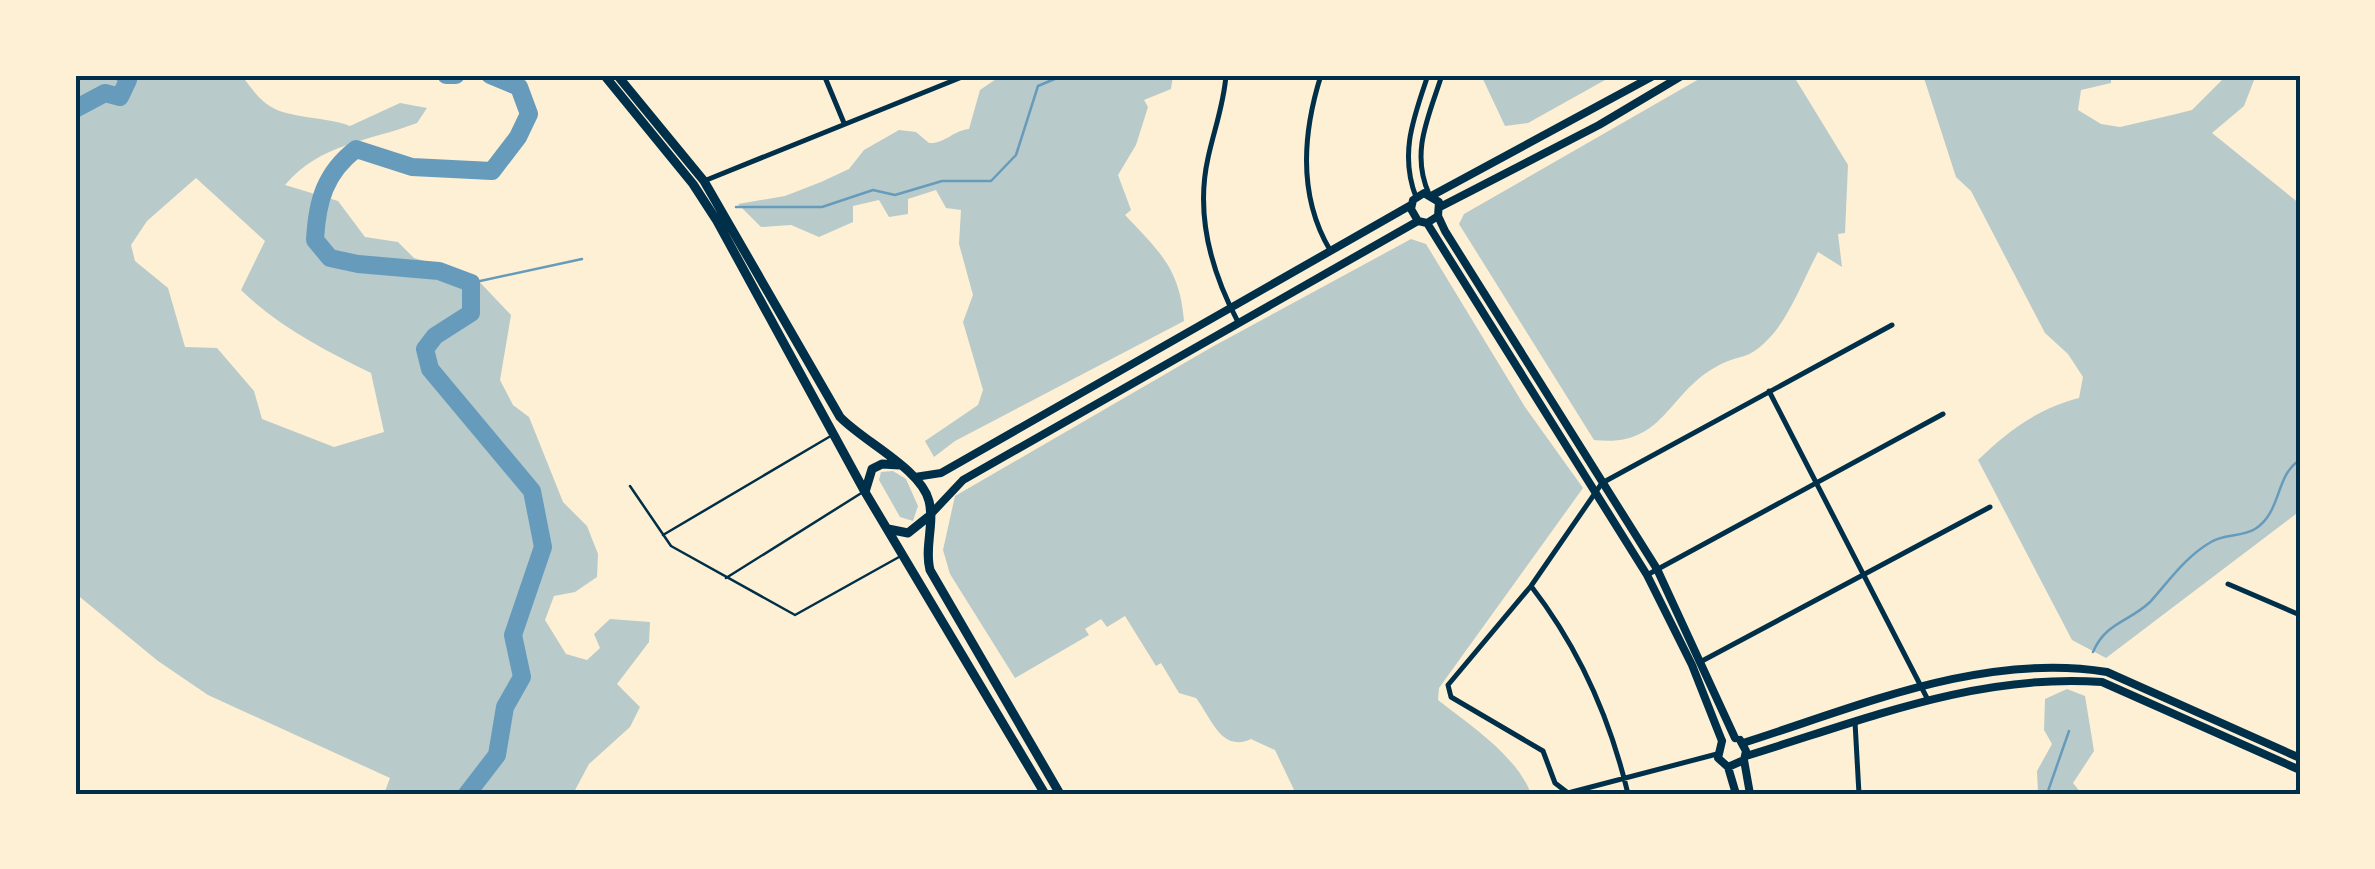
<svg xmlns="http://www.w3.org/2000/svg" width="2375" height="869" font-family="Inter,sans-serif">
  <rect width="100%" height="100%" fill="#fdf0d5"/>
  <path fill="#b9caca" fill-rule="evenodd" d="M75,75H241C248,83 254,93 263,101C283,120 322,115 350,126L400,103L427,108L417,123C367,142 321,143 285,185L338,201L365,237L398,242L414,258L473,275L511,315L500,380L513,405L529,417L563,502L587,526L598,554L597,577L575,592L554,596L545,620L566,654L587,660L600,648L594,634L610,619L650,622L649,642L617,684L640,707L630,727L589,764L573,794H384L390,778L208,695L158,661L75,593ZM196,178L265,241L241,290C279,327 323,349 371,373L384,432L334,447L262,419L254,391L217,348L185,347L168,288L135,261L131,245L147,221Z
    M1002,75H1173L1171,89L1144,100L1148,107L1136,145L1118,175L1131,210L1125,215C1160,252 1180,269 1184,321L955,441L934,457L925,441L978,405L983,390L963,322L973,295L959,244L961,210L946,208L936,190L908,199V214L889,217L879,200L853,206V222L819,237L791,225L761,227L738,204L785,196L821,182L849,169L864,150L899,130L916,132L929,143C945,144 954,130 969,129L980,90Z
    M1481,75H1614L1528,123L1505,126Z
    M1706,75H1793L1848,165L1845,233L1838,234L1842,267L1818,252C1804,278 1792,311 1773,334C1745,365 1742,351 1714,368C1666,396 1663,448 1594,440L1459,224L1464,214Z
    M1923,75H2111V83L2081,90L2078,110L2101,124L2120,127L2172,115L2192,110L2227,75H2256L2244,106L2212,133L2300,204V511L2106,658L2072,640L1978,460C2008,431 2037,409 2079,398L2083,377L2068,354L2045,333L1971,191L1956,177Z
    M1411,239L1426,244L1525,407L1583,488L1439,688L1438,700C1470,725 1517,756 1531,794H1296L1275,750L1251,739C1221,753 1211,717 1196,698L1179,693L1161,663L1156,666L1125,616L1107,627L1101,619L1085,629L1089,635L1015,678L950,574L943,550L955,496L1212,347Z
    M893,471L906,479L918,506L913,521L900,517L879,480L881,472Z
    M2067,689L2085,696L2094,751L2073,783L2082,794H2038L2037,771L2052,744L2044,730L2045,699Z"/>
  <g fill="none" stroke-linecap="round" stroke-linejoin="round">
    <path stroke="#669bbc" stroke-width="2.5" d="M736,207H822L873,190L895,195L942,181H991L1016,155L1038,86L1064,75
      M471,283L582,259
      M2093,652C2106,622 2129,622 2150,602C2169,581 2185,557 2211,542C2223,534 2242,537 2255,529C2282,512 2275,475 2300,460
      M2047,794L2069,731"/>
    <path stroke="#669bbc" stroke-width="18" d="M446,75H456
      M75,109L105,93L120,97L128,80L124,75
      M467,794L497,755L505,707L522,677L513,635L543,547L532,491L430,369L425,349L435,336L471,313V283L439,271L358,264L330,258L315,240C317,201 325,173 356,149L412,167L492,171L518,137L529,114L519,87L490,75"/>
    <path stroke="#003049" stroke-width="2.5" d="M630,486L671,546L795,615L899,557
      M663,535L829,437
      M726,578L863,492"/>
    <path stroke="#003049" stroke-width="5" d="M824,75L844,123
      M1226,75C1224,104 1214,130 1208,158C1195,216 1211,271 1238,322
      M1321,75C1303,132 1298,196 1330,250
      M704,181L967,75
      M1429,194C1410,152 1429,116 1442,75
      M1416,197C1399,153 1414,117 1428,75
      M1769,391L1928,700
      M1647,575L1943,414
      M2228,584L2300,615
      M1531,586C1579,648 1610,718 1628,794
      M1702,661L1990,507
      M1855,722L1859,794
      M1717,754L1568,793L1555,783L1543,751L1451,697L1448,685L1531,586L1602,483L1892,325
      M2295,794L2300,789"/>
    <path stroke="#003049" stroke-width="8" d="M1433,195L1655,75
      M1440,207L1599,125L1683,75
      M1438,216L1427,223L1418,221L1411,209L1413,200L1424,193L1439,202L1438,216L1445,231L1657,569L1735,738
      M1427,223L1647,575L1692,665L1722,741
      M915,477L941,473L1411,205
      M931,514L963,480L1418,221
      M1722,741L1718,758L1728,767L1736,794
      M1743,743C1860,706 1983,652 2107,672L2300,758
      M1746,756C1864,720 1977,673 2102,682L2300,770
      M1744,760L1750,794
      M1728,767L1744,760L1746,751L1740,740"/>
    <path stroke="#003049" stroke-width="9" d="M604,75L693,184L717,221L865,492L1045,794
      M617,75L704,181L840,417C864,442 921,469 929,501C935,524 924,547 930,570L1060,794
      M865,492L872,469L882,464L900,465
      M888,529L908,533L928,517"/>
  </g>
  <rect width="2375" height="869" fill="none" stroke="#fdf0d5" stroke-width="155"/>
  <rect x="78" y="78" width="2220" height="714" fill="none" stroke="#003049" stroke-width="4"/>
</svg>
